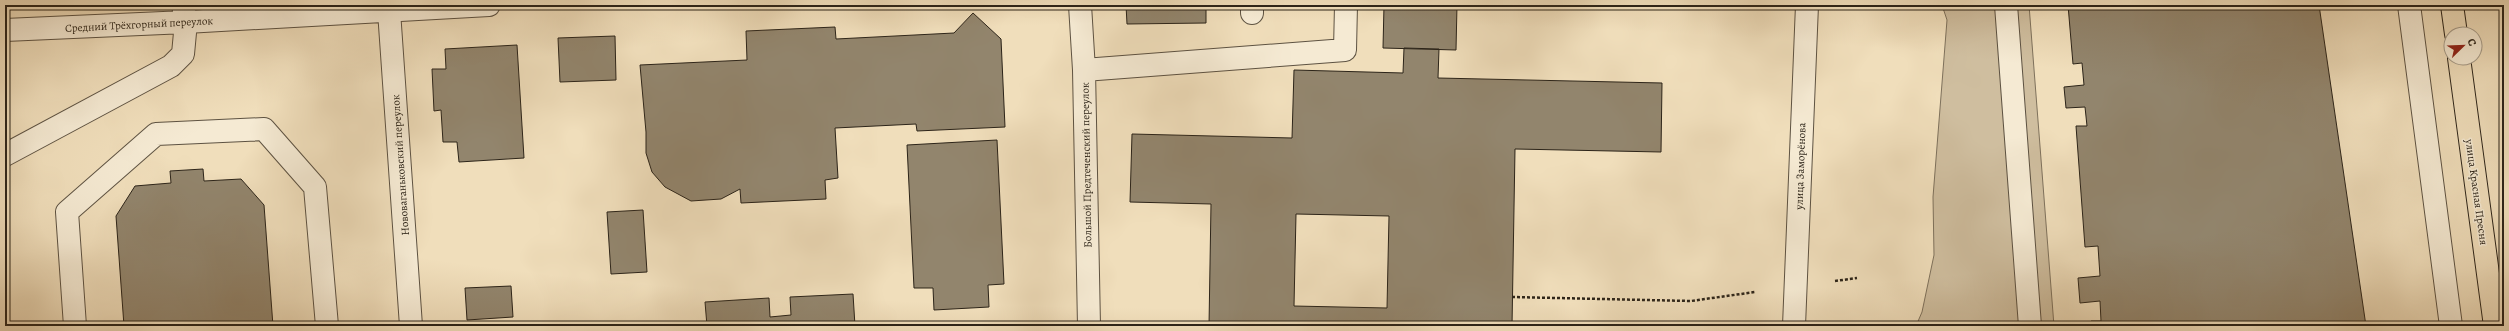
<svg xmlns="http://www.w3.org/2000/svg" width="2509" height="331" font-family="Alegreya,serif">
  <rect width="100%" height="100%" fill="#f0debb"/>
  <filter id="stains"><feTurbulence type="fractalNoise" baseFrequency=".005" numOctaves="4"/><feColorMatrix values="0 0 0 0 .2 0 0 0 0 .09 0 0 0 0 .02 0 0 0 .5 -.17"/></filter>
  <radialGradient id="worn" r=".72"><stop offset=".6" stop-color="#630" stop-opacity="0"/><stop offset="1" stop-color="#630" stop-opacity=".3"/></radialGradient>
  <path fill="#cfbe9f" stroke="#7e715c" d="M1942,5H2029L2054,326H1916L1922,312L1934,255L1933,197L1947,20Z"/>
  <path fill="#92856d" stroke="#2c2419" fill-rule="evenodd" d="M1126,5H1206V23L1127,24Z
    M1384,5H1457L1456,50L1383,48Z
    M2068,5H2319L2366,326H2091V321H2101L2100,301L2080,303L2078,278L2100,276L2098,246L2085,247L2076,126H2087L2085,107L2066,108L2064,87L2084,85L2082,63L2073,64Z
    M973,13L1001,39L1005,127L917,131L916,124L835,128L838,178L825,180L826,199L741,203L740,189L721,199L691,201L665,187L652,172L646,153V132L640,65L747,60L746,31L835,27L836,39L954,33Z
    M615,36L616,80L560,82L558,38Z
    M517,45L524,158L459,162L457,142H443L441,110L434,111L432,69H446L445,49Z
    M1404,48L1439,49L1438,78L1662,83L1661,152L1515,149L1512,326H1209L1211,204L1130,202L1132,134L1292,138L1294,70L1403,73ZM1296,214L1389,216L1387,308L1294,306Z
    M997,140L1004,284L988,285L989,307L934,310L933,288H914L907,145Z
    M203,169L204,181L241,179L264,205L273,326H124L116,216L135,186L171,183L170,171Z
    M643,210L647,272L611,274L607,212Z
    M511,286L513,317L467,320L465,288Z
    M853,294L855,326H707L705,302L769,298L770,317L791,315L790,297Z"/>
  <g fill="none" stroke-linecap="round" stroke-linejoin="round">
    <defs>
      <path id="minor" d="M387,5L389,11L411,326
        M1080,5L1084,70L1089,326
        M2006,5L2030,326
        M2409,5L2451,326
        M1252,13V5
        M5,30L186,22L489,5
        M1084,70L1345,50L1346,5
        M5,155L171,66L183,54L186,22L183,5
        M75,326L67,212L156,134L264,129L315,187L327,326
        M1794,326L1807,5"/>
      <path id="major" d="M2452,5L2456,34
        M2459,58L2495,326"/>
    </defs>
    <use href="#minor" stroke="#5d5242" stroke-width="24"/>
    <use href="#major" stroke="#2c2419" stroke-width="24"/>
    <path stroke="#2c2419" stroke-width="2.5" stroke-dasharray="3 2" stroke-linecap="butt" d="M1835,281L1857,278
      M1512,297L1691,301L1755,292"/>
    <use href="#minor" stroke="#f5ead3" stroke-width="22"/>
    <use href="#major" stroke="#f0debb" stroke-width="22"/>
  </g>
  <g text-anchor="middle" stroke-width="3" stroke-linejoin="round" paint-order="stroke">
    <g font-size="11" fill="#2c2419" stroke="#f5ead3">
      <text transform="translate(139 24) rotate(-3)" y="4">Средний Трёхгорный переулок</text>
      <text transform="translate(400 165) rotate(-94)" y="4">Нововаганьковский переулок</text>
      <text transform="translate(1086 165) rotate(-91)" y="4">Большой Предтеченский переулок</text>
      <text transform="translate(1800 166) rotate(-88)" y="4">улица Заморёнова</text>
      <text transform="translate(2477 192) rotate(82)" y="4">улица Красная Пресня</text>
    </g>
  </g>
  <rect width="2509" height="331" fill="none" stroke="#f0debb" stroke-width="20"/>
  <rect x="6" y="6" width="2497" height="319" fill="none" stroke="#2c2419" stroke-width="2"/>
  <rect x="10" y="10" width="2489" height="311" fill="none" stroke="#2c2419"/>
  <g transform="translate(2463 46) rotate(67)"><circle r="19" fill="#f5ead3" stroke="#a59b89"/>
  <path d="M0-3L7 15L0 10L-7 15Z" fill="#8f2418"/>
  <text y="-6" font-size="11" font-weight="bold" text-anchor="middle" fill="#2c2419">С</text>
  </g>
  <rect width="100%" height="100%" filter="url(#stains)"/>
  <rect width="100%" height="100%" fill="url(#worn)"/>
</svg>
